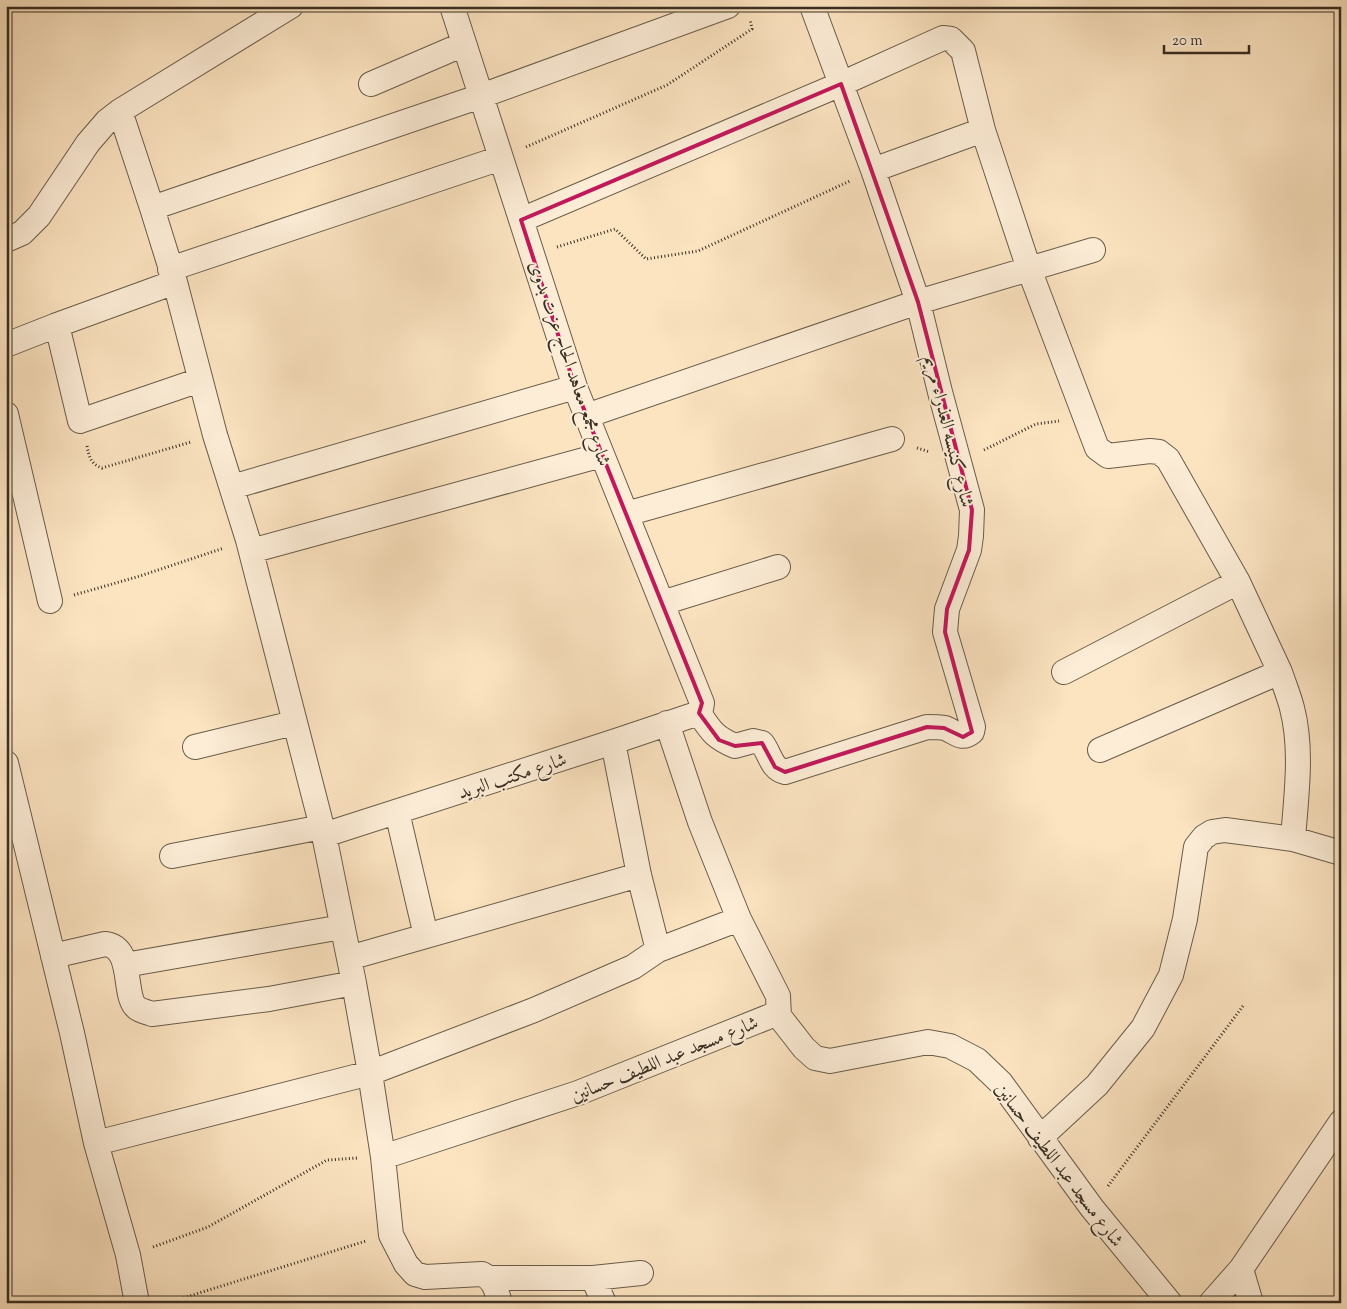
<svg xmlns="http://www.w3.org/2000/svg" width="1347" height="1309" font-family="'Sorts Mill Goudy',Amiri,serif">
  <rect width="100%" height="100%" fill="#fce4c1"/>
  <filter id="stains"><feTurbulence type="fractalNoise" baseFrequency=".004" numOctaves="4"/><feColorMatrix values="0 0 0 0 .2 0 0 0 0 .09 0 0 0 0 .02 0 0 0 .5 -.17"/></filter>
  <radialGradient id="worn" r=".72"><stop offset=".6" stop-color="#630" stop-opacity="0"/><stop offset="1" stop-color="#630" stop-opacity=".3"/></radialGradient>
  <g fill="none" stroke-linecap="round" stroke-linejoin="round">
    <defs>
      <path id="minor" d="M452,6L575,387L702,703L701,709L699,713
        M371,84L464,44
        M120,111L152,208
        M873,170L983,130L1029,269L1097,448L1108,456L1150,451L1159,452L1168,459L1238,582L1280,672L1100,750
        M521,220L841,84L943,38L951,39L963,51L983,130
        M6,240L22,233L39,216L88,143L107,121L120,111L291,6
        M170,269L501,158
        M57,325L80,421L200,380
        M6,345L57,325L175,282
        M6,414L50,601
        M586,416L918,302L1093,250
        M232,487L575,387
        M626,514L892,439
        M251,551L602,455
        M662,603L778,567
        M1064,672L1238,582
        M1280,672C1284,684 1289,696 1292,708C1303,750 1296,797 1293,839
        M699,713C711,731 714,737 735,746L753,741L762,743C770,753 771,769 785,772L927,727C933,727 939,727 945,728C956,732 961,741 972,732L973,727L945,632L947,609L969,550L971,536L972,510L940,392L918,302L873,170L812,6
        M667,723L700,822L739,919L778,996L779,1016
        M613,742L639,875L658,950
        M195,747L294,723
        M6,763L72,1033L96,1143L128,1255L137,1303
        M397,812L426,936
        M324,835L613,742L699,713
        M172,856L322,827
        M53,956L105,944C135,947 122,997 137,1008C141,1011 147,1012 152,1014L269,999L354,983
        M349,958L639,875
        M125,965L342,927
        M1040,1138L1097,1085L1143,1028L1171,975L1185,919L1196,847L1204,837L1212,832L1225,830L1293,839L1341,853
        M96,1143L370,1073L534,1010L633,967L658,950L739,919
        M383,1157L578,1093L773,1015L779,1016L804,1048L815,1058L830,1061L928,1042L950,1046L977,1060L1001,1083L1092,1208L1170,1303
        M1241,1269L1251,1303
        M489,1278H593L641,1273
        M593,1278L604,1303
        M500,1303C496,1290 495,1280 482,1274L425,1277L415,1274L406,1264L391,1235L383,1157L370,1073L354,983L324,835L248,540L215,435L175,282L152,208L481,96L728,6
        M1211,1303L1241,1269L1341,1122"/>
    </defs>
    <use href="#minor" stroke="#695c4a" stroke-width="26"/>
    <path stroke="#382e23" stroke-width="3" stroke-dasharray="1 2.5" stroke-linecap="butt" d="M526,147L667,85L752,29L750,19
      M557,247L615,229L646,259L698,251L850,181
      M87,446C89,457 91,464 102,468L191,442
      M917,448L930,452
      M984,450L1036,424L1059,421
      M74,595L140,576L224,548
      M1108,1186L1243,1006
      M153,1247L208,1227L327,1160L358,1158
      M167,1303L366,1241
      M749,1303L758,1297"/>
    <use href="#minor" stroke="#fdedd7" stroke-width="24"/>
  </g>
  <path fill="none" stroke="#c2185b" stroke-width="4" stroke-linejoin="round" d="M841,84L918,302L972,510L969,550L947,609L945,632L972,732L963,737L944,728L927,727L785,772L775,767L762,743L735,746L719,740L699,713L702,703L575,387L521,220Z"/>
  <g text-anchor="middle" stroke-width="4" stroke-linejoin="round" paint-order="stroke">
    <g font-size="19" fill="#382e23" stroke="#fdedd7">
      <text transform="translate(571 363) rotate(71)" y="7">شارع مجمع معاهد الحاج عزت بدوى</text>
      <text transform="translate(950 431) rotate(76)" y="7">شارع كنيسه العذراء مريم</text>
      <text transform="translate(512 775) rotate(-18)" y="7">شارع مكتب البريد</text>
      <text transform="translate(664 1058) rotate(-22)" y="7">شارع مسجد عبد اللطيف حسانين</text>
      <text transform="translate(1060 1164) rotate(53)" y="7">شارع مسجد عبد اللطيف حسانين</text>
    </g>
  </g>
  <rect width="1347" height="1309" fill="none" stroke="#fce4c1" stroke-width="25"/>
  <rect x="8" y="8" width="1332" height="1294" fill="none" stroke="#382e23" stroke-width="2.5"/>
  <rect x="12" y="12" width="1322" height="1284" fill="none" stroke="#382e23"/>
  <path d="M1164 45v8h85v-8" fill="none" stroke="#382e23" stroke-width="2.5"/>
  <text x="1172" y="45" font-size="15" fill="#382e23" stroke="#fdedd7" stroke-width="4" paint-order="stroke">20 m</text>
  <rect width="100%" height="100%" filter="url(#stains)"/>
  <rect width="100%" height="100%" fill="url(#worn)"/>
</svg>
